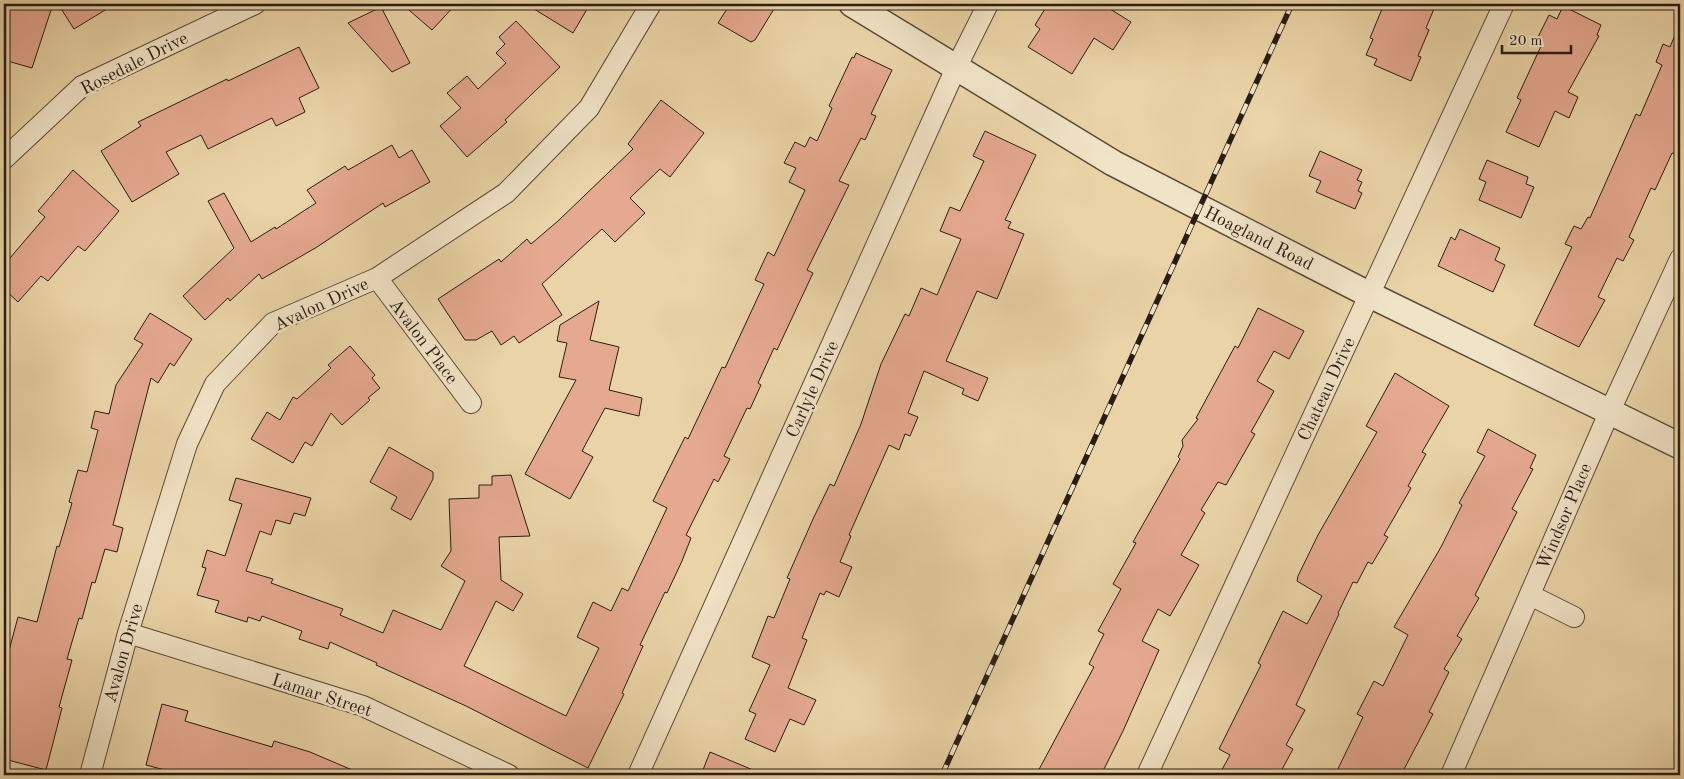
<svg xmlns="http://www.w3.org/2000/svg" width="1684" height="779" font-family="'Old Standard TT',serif">
  <rect width="100%" height="100%" fill="#ead4a7"/>
  <filter id="stains"><feTurbulence type="fractalNoise" baseFrequency=".004" numOctaves="4"/><feColorMatrix values="0 0 0 0 .2 0 0 0 0 .09 0 0 0 0 .02 0 0 0 .5 -.17"/></filter>
  <radialGradient id="worn" r=".72"><stop offset=".6" stop-color="#630" stop-opacity="0"/><stop offset="1" stop-color="#630" stop-opacity=".3"/></radialGradient>
  <path fill="#e5a990" stroke="#281d14" d="M4,4H53L32,68L4,60Z
    M58,4H115L74,29Z
    M402,4H456L432,30Z
    M526,4H590L573,33Z
    M730,4H777L755,40L751,42L718,23Z
    M1048,4H1102L1131,22L1113,50L1094,38L1072,74L1028,47L1040,29L1035,25Z
    M1384,4H1436L1426,28L1429,30L1418,56L1421,57L1411,81L1374,65L1377,59L1366,55L1373,39L1370,38Z
    M1563,6L1601,25L1597,35L1599,36L1568,92L1578,97L1569,118L1555,111L1539,147L1506,132L1521,100L1517,98L1542,44L1536,41L1549,15L1557,19Z
    M381,7L410,63L392,72L348,23Z
    M516,21L560,67L505,120L507,122L467,157L440,126L461,108L447,93L467,76L478,89L506,63L496,53L505,44L499,37Z
    M1680,23V156L1672,153L1655,190L1651,188L1629,237L1634,240L1623,261L1617,258L1598,297L1605,300L1579,347L1534,325L1572,247L1565,244L1574,226L1581,229L1588,217L1590,218L1636,114L1640,116L1662,65L1656,62L1663,44L1670,47Z
    M299,47L319,88L299,98L305,112L276,126L272,118L208,149L201,135L166,152L179,174L132,202L101,151L141,126L138,122L227,79L228,81Z
    M856,53L892,70L871,114L876,116L865,140L861,138L839,181L849,185L807,270L813,273L777,350L774,348L758,383L761,385L750,409L747,408L724,456L730,459L718,482L714,479L686,535L691,538L682,561L667,593L665,592L640,645L643,646L622,693L624,694L588,768L466,706L376,665L377,663L330,642L328,649L299,639L302,631L262,616L260,621L248,617L247,622L215,612L219,601L197,595L206,568L202,567L207,550L225,556L242,504L229,500L236,478L311,498L305,516L294,513L290,524L276,520L271,535L260,531L246,571L273,579L271,583L343,609L340,615L383,633L393,610L441,630L465,581L441,566L451,551L449,499L479,498V485H492V476L511,475L530,536L499,537L501,580L523,594L513,611L496,601L464,666L566,716L599,648L577,637L593,602L611,611L622,588L628,591L667,508L653,501L685,437L688,439L722,367L725,368L764,284L755,280L768,252L774,256L805,190L789,182L796,168L784,163L795,142L805,147L810,137L817,141L832,108L829,106L852,57L854,58Z
    M661,100L704,133L670,177L660,169L630,198L645,213L615,242L602,229L542,284L562,315L519,343L514,336L501,345L492,331L476,340H465L438,299L499,259L501,262L527,239L531,244L558,221L633,149L628,144Z
    M985,131L1036,155L1005,220L1011,222L1008,228L1024,234L997,299L977,291L946,361L988,378L978,401L962,394L964,389L924,371L908,413L918,417L910,436L905,434L899,450L889,445L849,535L851,536L840,562L852,567L839,597L826,591L824,595L820,593L802,638L807,640L788,688L816,700L804,725L790,719L775,752L745,739L756,714L749,711L770,665L752,657L768,616L774,618L790,579L787,578L813,519L830,484L834,486L861,424L881,364L905,314L909,316L921,288L937,295L961,239L940,231L950,207L960,211L984,161L973,156Z
    M392,145L399,158L412,150L430,182L385,207L383,203L317,247L262,279L259,274L230,301L228,298L205,320L183,296L234,248L208,201L224,193L251,242L275,227L276,229L316,203L307,190L345,166L348,170Z
    M1320,151L1362,170L1357,180L1362,182L1358,191L1362,193L1355,209L1316,192L1321,181L1309,176Z
    M1487,160L1528,177L1526,184L1534,187L1521,218L1479,200L1486,182L1479,179Z
    M73,170L119,211L85,251L78,246L48,281L41,276L18,302L4,289V265L45,217L38,211Z
    M1460,229L1500,248L1495,260L1505,265L1493,292L1438,266L1451,237L1455,240Z
    M599,301L590,340L619,347L609,390L642,398L639,416L605,408L582,451L593,457L570,499L525,474L576,380L559,377L567,343L557,341L560,325Z
    M1258,308L1304,331L1289,359L1274,351L1257,381L1274,391L1251,432L1255,434L1226,485L1218,482L1201,510L1205,513L1181,555L1199,565L1170,616L1158,609L1142,641L1159,650L1123,731L1101,775H1036L1094,667L1089,664L1104,634L1098,631L1121,589L1113,584L1136,543L1133,542L1180,459L1178,457L1183,446L1182,440L1198,419L1196,418L1235,346L1238,348Z
    M150,313L192,339L174,366L170,363L158,383L151,378L113,525L123,528L117,552L105,549L95,583L92,582L82,619L79,618L67,659L72,660L59,707L62,708L46,770L4,759V669L18,617L37,622L57,546L59,547L72,503L69,502L78,470L87,472L98,430L91,428L95,411L109,414L116,385L143,344L134,339Z
    M350,346L375,375L372,378L380,388L368,398L370,400L342,425L331,413L312,446L305,442L293,463L251,439L267,412L280,420L293,397L297,399L331,368L328,365Z
    M1395,373L1449,406L1422,452L1426,454L1408,486L1411,488L1384,535L1388,537L1372,564L1368,562L1357,583L1353,582L1338,613L1339,614L1296,705L1305,710L1286,745L1293,749L1279,775H1219L1230,755L1219,749L1261,665L1258,663L1283,611L1307,624L1322,596L1297,581L1298,576L1318,535L1377,432L1366,426Z
    M1488,429L1536,455L1530,468L1533,469L1512,509L1517,512L1475,595L1479,598L1457,636L1462,639L1444,669L1449,672L1429,712L1433,714L1401,775H1335L1363,717L1357,714L1374,681L1383,686L1408,635L1394,627L1441,547L1462,505L1459,503L1485,456L1477,452Z
    M389,447L433,472V479L411,520L391,509L397,497L370,482Z
    M162,704L188,711L185,721L272,747L274,741L310,752L364,775H184L146,765Z
    M710,752L765,775H701Z"/>
  <g fill="none" stroke-linecap="round" stroke-linejoin="round">
    <defs>
      <path id="minor" d="M4,159L82,86L255,4
        M377,278L471,403
        M1530,595L1574,617
        M128,633L363,706L509,775
        M90,775L128,633L187,444L215,384L273,323L377,278L506,193L589,108L651,4
        M638,775L956,68L988,4
        M1147,775L1504,4
        M1451,775L1609,413L1680,259"/>
      <path id="tertiary" d="M852,4L1113,163L1370,295L1680,446"/>
    </defs>
    <use href="#minor" stroke="#584b39" stroke-width="22"/>
    <use href="#tertiary" stroke="#584b39" stroke-width="28"/>
    <use href="#minor" stroke="#f1e3c6" stroke-width="20"/>
    <use href="#tertiary" stroke="#f1e3c6" stroke-width="25"/>
    <defs>
      <path id="rail" d="M942,775L1292,4"/>
    </defs>
    <use href="#rail" stroke="#281d14" stroke-width="5.5"/>
    <use href="#rail" stroke="#f1e3c6" stroke-width="4" stroke-dasharray="11" stroke-linecap="butt"/>
  </g>
  <g text-anchor="middle" stroke-width="5" stroke-linejoin="round" paint-order="stroke">
    <g font-size="18" fill="#281d14" stroke="#f1e3c6">
      <text transform="translate(134 63) rotate(-27)" y="6">Rosedale Drive</text>
      <text transform="translate(1259 238) rotate(27)" y="6">Hoagland Road</text>
      <text transform="translate(321 304) rotate(-25)" y="6">Avalon Drive</text>
      <text transform="translate(424 341) rotate(53)" y="6">Avalon Place</text>
      <text transform="translate(812 389) rotate(-66)" y="6">Carlyle Drive</text>
      <text transform="translate(1326 389) rotate(-65)" y="6">Chateau Drive</text>
      <text transform="translate(1564 516) rotate(-67)" y="6">Windsor Place</text>
      <text transform="translate(123 653) rotate(-74)" y="6">Avalon Drive</text>
      <text transform="translate(322 695) rotate(18)" y="6">Lamar Street</text>
    </g>
  </g>
  <rect width="1684" height="779" fill="none" stroke="#ead4a7" stroke-width="20"/>
  <rect x="5" y="5" width="1674" height="769" fill="none" stroke="#281d14" stroke-width="2.5"/>
  <rect x="10" y="10" width="1664" height="759" fill="none" stroke="#281d14"/>
  <path d="M1502 45v8h69v-8" fill="none" stroke="#281d14" stroke-width="2.5"/>
  <text x="1509" y="45" font-size="15" fill="#281d14" stroke="#f1e3c6" stroke-width="4" paint-order="stroke">20 m</text>
  <rect width="100%" height="100%" filter="url(#stains)"/>
  <rect width="100%" height="100%" fill="url(#worn)"/>
</svg>
